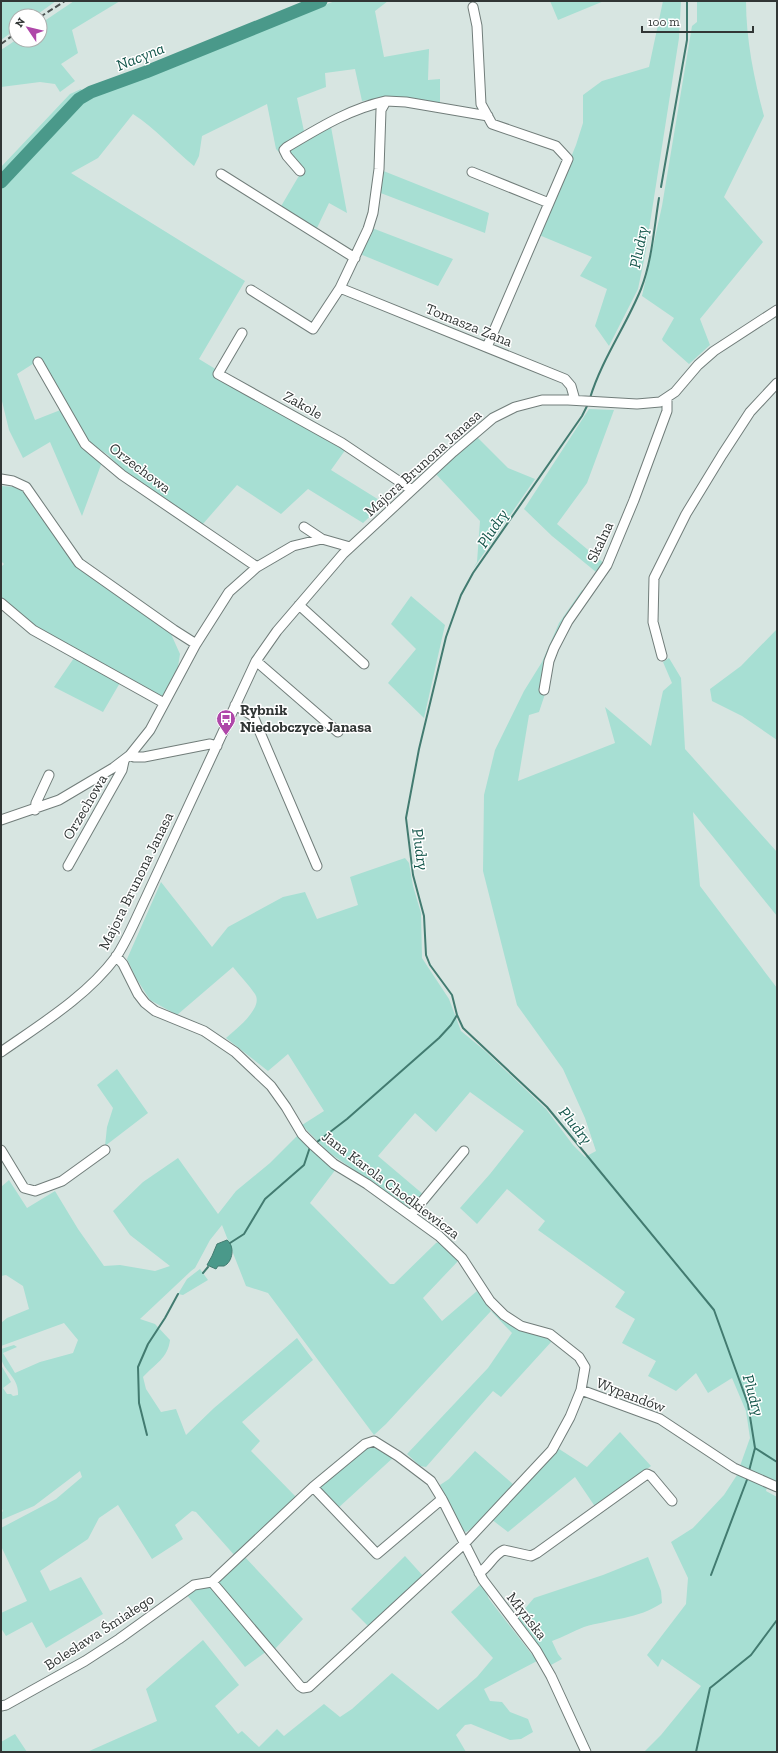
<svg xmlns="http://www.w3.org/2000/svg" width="778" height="1753" font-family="'Zilla Slab',serif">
  <rect width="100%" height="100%" fill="#d7e5e1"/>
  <path fill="#a7dfd3" d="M1,1H56L35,16H16V29L1,40Z
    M74,1H120L72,30L78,53L61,64L75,81L60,92L55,84L40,82L1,87V50L16,40H40V24Z
    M335,1H388L375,11L384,57L429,49L428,80L440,79V104L381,98L362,101L355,69L325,73L326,87L297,98L305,136L331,127L347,213L329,203L316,230L280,208L300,174L276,149L267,104L202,136L199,156L194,166C173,149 156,129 133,114L98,158L71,173L245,281L199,359L217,370L213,375L346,449L331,470L384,503L363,523L308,489L281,514L237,485L202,525L121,468L108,455L87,441L39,360L17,374L35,420L63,409L80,445L102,462L82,516L50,442L23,458L9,430L1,397V187L80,102L105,90Z
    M550,1H604L558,20Z
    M663,1H681L679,38L645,255L638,289L609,346L595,326L607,289L580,276L592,257L539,235L576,145L583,123V95L602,81L649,67Z
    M697,1H746C746,39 754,79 764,116L724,197L763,242L700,319L710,345L689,364L663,341L662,339L674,318L642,296L662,206L692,26L697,22Z
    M81,89L84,93L78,96L1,178V167L70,94Z
    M381,170L489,213L485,233L378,192Z
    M372,228L453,259L438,286L360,254Z
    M589,409L614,410L587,483L557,524L605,564L596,572L552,536L524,509Z
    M475,435L508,468L535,479L473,569L477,562L480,521L434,472Z
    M1,486L16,487L25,490L76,564L171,634L180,654L178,667L162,697L33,626L1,597V567L4,564L1,561Z
    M582,590L585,592L561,627L541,692L545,694L539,712L529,715L518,781L615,743L605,707L651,746L663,691L672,683L663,662L669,658L681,678L685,749L777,852V916L693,812L700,886L777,988V1484L740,1466L750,1438L746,1411L732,1378L708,1393L696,1373L676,1391L648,1376L656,1361L622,1343L635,1319L615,1307L625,1292L538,1230L545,1221L507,1189L477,1224L460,1208L490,1174L524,1131L470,1092L436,1132L415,1113L378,1156L424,1195L411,1209L328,1152L302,1125L324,1111L288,1054L268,1071L226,1038C235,1030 264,1008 255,994C249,985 240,976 233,967L177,1015L150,1000L136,978L127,959L161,882L212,947L228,927L283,897L305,892L317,919L358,905L350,877L405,858L409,863L413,886L421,913L422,958L449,999L461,1031L484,1050L546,1109L573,1145L585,1157L596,1151L585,1118L563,1069L517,1005L483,871L484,795L495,750L524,691L542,662L559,623Z
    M411,596L445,625L424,718L388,683L416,649L391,624Z
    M777,629V740L742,716L712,701L710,689L741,666Z
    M74,658L121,681L103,712L54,687Z
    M117,1069L148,1113L105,1146L107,1127L113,1108L97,1085Z
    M298,1135L336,1169L310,1203L390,1284H394L436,1243L441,1241L459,1260L423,1298L442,1321L477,1291L491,1311L548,1334L552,1341L501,1397L493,1391L426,1467L420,1466L407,1454L488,1368L512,1333L491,1311L386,1424L374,1435L268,1293L246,1286L222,1225L210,1240L195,1268L191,1271L140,1319L155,1324L170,1340C168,1358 155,1364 143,1377L146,1389L161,1412L176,1409L186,1435L214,1408L297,1338L313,1360L242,1422L260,1441L251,1451L296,1497L236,1557L196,1512L192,1511L175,1525L183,1539L152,1559L118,1505L99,1518L88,1539L40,1571L50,1591L81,1577L103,1614L46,1648L32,1622L6,1636L1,1628V1613L27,1601L1,1546V1528L56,1499L82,1477L80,1471L34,1506L1,1520V1513L3,1511L1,1507V1365L11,1382L3,1388L7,1394H11L13,1396L18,1395C19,1377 4,1372 1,1358C0,1355 1,1352 1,1349L14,1345L17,1347L3,1353L15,1373L40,1362L73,1353L78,1340L64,1323L1,1346V1323L7,1318L29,1309L23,1286L6,1275L1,1276V1187L9,1180L27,1208L55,1191L78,1229L104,1266L120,1265L155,1271L170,1266L130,1235L113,1211L143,1182L178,1158L218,1214L236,1191L270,1163Z
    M200,1269L208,1280L183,1295L178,1294L187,1279Z
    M620,1432L651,1466L596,1508L575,1477L508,1532L491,1519L556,1447L587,1467Z
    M374,1444L395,1456L337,1509L316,1488L359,1452Z
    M475,1451L514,1485L474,1527L466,1532L463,1531L440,1485L449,1479Z
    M737,1475L767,1487L766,1491L777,1497V1752H644L661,1735L701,1686L662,1659L658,1667L647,1655L686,1604L688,1578L671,1542L693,1528L724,1495Z
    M244,1556L303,1619L274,1650L216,1581Z
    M405,1556L424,1577L370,1628L351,1609Z
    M648,1557L661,1591L662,1603C638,1619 611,1619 584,1627C574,1631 563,1637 552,1641L558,1654L562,1659L551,1665L537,1645L516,1619L534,1598L603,1575Z
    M482,1583L489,1599L537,1661L484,1689L490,1701L502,1702L510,1712L528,1719L533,1732L521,1739L510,1740L471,1724L465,1725L456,1735L466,1752H87L157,1721L146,1689L203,1640L239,1685L215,1706L238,1734L242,1731L259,1747L277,1729L284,1736L324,1704L340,1717L352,1709L392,1673L438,1710L477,1677L493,1658L451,1612Z
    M212,1585L267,1651L245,1667L186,1594L197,1587Z
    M15,1734L27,1752H1V1742Z"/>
  <path fill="#4a998a" stroke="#427b70" d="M227,1240C235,1246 233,1262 224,1266H218L216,1269L207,1265L212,1256L217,1244Z"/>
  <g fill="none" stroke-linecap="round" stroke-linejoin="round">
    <path stroke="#427b70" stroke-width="2" d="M661,187L687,40V1
      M590,398C602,359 626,326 641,289C652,261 654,228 659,198
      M588,404L582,416L473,573L461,595L446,637L419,749L406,818L413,875L424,916L426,955L430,965L452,995L457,1015L463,1028L547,1107L714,1310L748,1404L755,1448L749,1471
      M317,1142L347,1119L439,1038L451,1025L457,1015
      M230,1243L244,1234L265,1199L304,1165L310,1147
      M203,1273L208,1267
      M147,1435L139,1403L138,1367L148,1344L165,1318L178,1294
      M755,1448L777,1462
      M711,1575L748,1477
      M696,1752L710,1688L751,1655L777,1620"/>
    <path stroke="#4a998a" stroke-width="13" d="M1,182L79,99L91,92L146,72L321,1"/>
    <defs>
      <path id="minor" d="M473,7L477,26L481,104L492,124L556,146L568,159L487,347
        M300,171L287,156L284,150L287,147C319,128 349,109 386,101
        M472,172L549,203
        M221,174L355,258
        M340,288L565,379L571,386L575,400
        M251,290L313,329L340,288L368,229L373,213L379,169L381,110L386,101L406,102L488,116
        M242,333L218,374L342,443L412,490
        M38,362L85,444L122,475L257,567
        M1,479L13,481L26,487L79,563L174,630L196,644
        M304,527L322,539
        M1,603L33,630L164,703
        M299,605L364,664
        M662,656L653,622L654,578L686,514L722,455L750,412L777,383
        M256,661L338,732
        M544,690L549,661L554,648L568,621L607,565L634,500L667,411V398
        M235,705L253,716L317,866
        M130,755L134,757H144L210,744L217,746
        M35,810L36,803L49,775
        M1,820L59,800L113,768L130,755L150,730L196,644L229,592L257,567L293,546L322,539L350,547
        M68,866L122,770L124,761
        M116,956L123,964L138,994L145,1003L155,1011L204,1031L235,1052L271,1086L286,1107L302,1134L314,1146L334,1164L367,1184L439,1236L462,1258L490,1301L504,1315L521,1326L550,1334L579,1357L585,1367L581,1390L570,1417L552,1450L465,1543L309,1687L303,1688L300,1686L212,1582
        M1,1052C41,1024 86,997 116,957C124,945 130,932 136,919L256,661L277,631L343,554L453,452L493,418L515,407L542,400H568L637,404L660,402L675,392L698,365L714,351L777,310
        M1,1150L24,1188L35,1191L62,1181L105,1150
        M411,1215L464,1151
        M581,1390L660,1419L734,1468L777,1487
        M313,1487L377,1554L442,1499
        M479,1573C489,1567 493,1555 504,1550L531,1556L537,1553L647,1474L651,1476L672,1501
        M212,1582L313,1487L365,1444L374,1441L398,1456L431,1481L442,1499L483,1580L536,1650L551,1676L586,1752
        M1,1706L6,1705L85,1661L119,1639L194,1585L212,1582"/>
    </defs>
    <use href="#minor" stroke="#717d7a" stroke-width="11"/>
    <use href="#minor" stroke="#fff" stroke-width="9"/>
    <path stroke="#4b5150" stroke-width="2" stroke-dasharray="6 3" stroke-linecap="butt" d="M40,17L65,1
      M1,44L16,33"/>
  </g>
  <defs>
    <symbol id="bus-pin" viewBox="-11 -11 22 30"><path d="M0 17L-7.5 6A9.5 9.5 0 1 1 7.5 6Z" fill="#af47a9" stroke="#fff"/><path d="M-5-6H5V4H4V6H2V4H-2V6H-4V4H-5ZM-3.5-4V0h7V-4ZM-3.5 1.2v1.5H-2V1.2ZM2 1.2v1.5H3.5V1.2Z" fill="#fff"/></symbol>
  </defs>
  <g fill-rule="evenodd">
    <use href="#bus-pin" x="215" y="708" width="22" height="30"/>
  </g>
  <g text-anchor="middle" stroke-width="3" stroke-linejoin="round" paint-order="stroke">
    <g font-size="15" fill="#313635" stroke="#fff">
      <text transform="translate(469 325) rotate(22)" y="5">Tomasza Zana</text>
      <text transform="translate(303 405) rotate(29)" y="5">Zakole</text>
      <text transform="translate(423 463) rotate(-42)" y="5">Majora Brunona Janasa</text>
      <text transform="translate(140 468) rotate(37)" y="5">Orzechowa</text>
      <text transform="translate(600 542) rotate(-65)" y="5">Skalna</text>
      <text transform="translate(85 807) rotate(-60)" y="5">Orzechowa</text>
      <text transform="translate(136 881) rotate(-64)" y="5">Majora Brunona Janasa</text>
      <text transform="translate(391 1185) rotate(37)" y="5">Jana Karola Chodkiewicza</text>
      <text transform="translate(631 1395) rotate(21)" y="5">Wypandów</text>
      <text transform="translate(527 1616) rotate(52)" y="5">Młyńska</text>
      <text transform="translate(99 1632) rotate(-33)" y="5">Bolesława Śmiałego</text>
    </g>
    <g font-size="15" font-weight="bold" fill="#313635" stroke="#fff" text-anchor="start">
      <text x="240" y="715">Rybnik<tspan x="240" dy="17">Niedobczyce Janasa</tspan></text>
    </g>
    <g font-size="16" font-style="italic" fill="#15574c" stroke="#fff">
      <text transform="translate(140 56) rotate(-22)" y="6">Nacyna</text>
      <text transform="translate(638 247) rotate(-79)" y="6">Pludry</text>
      <text transform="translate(492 528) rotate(-56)" y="6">Pludry</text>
      <text transform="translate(421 849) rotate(82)" y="6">Pludry</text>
      <text transform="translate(576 1125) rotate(51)" y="6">Pludry</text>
      <text transform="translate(754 1395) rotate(74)" y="6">Pludry</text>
    </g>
  </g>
  <rect width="778" height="1753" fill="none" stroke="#313635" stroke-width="4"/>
  <g transform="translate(28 28) rotate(305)"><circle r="19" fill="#ffffff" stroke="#adafae"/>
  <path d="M0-3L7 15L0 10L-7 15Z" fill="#af47a9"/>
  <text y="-6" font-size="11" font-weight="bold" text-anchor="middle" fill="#313635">N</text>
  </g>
  <path d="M642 26v6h111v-6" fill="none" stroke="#313635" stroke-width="2"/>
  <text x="648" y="26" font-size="12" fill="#313635" stroke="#ffffff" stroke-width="3" paint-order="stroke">100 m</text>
</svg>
